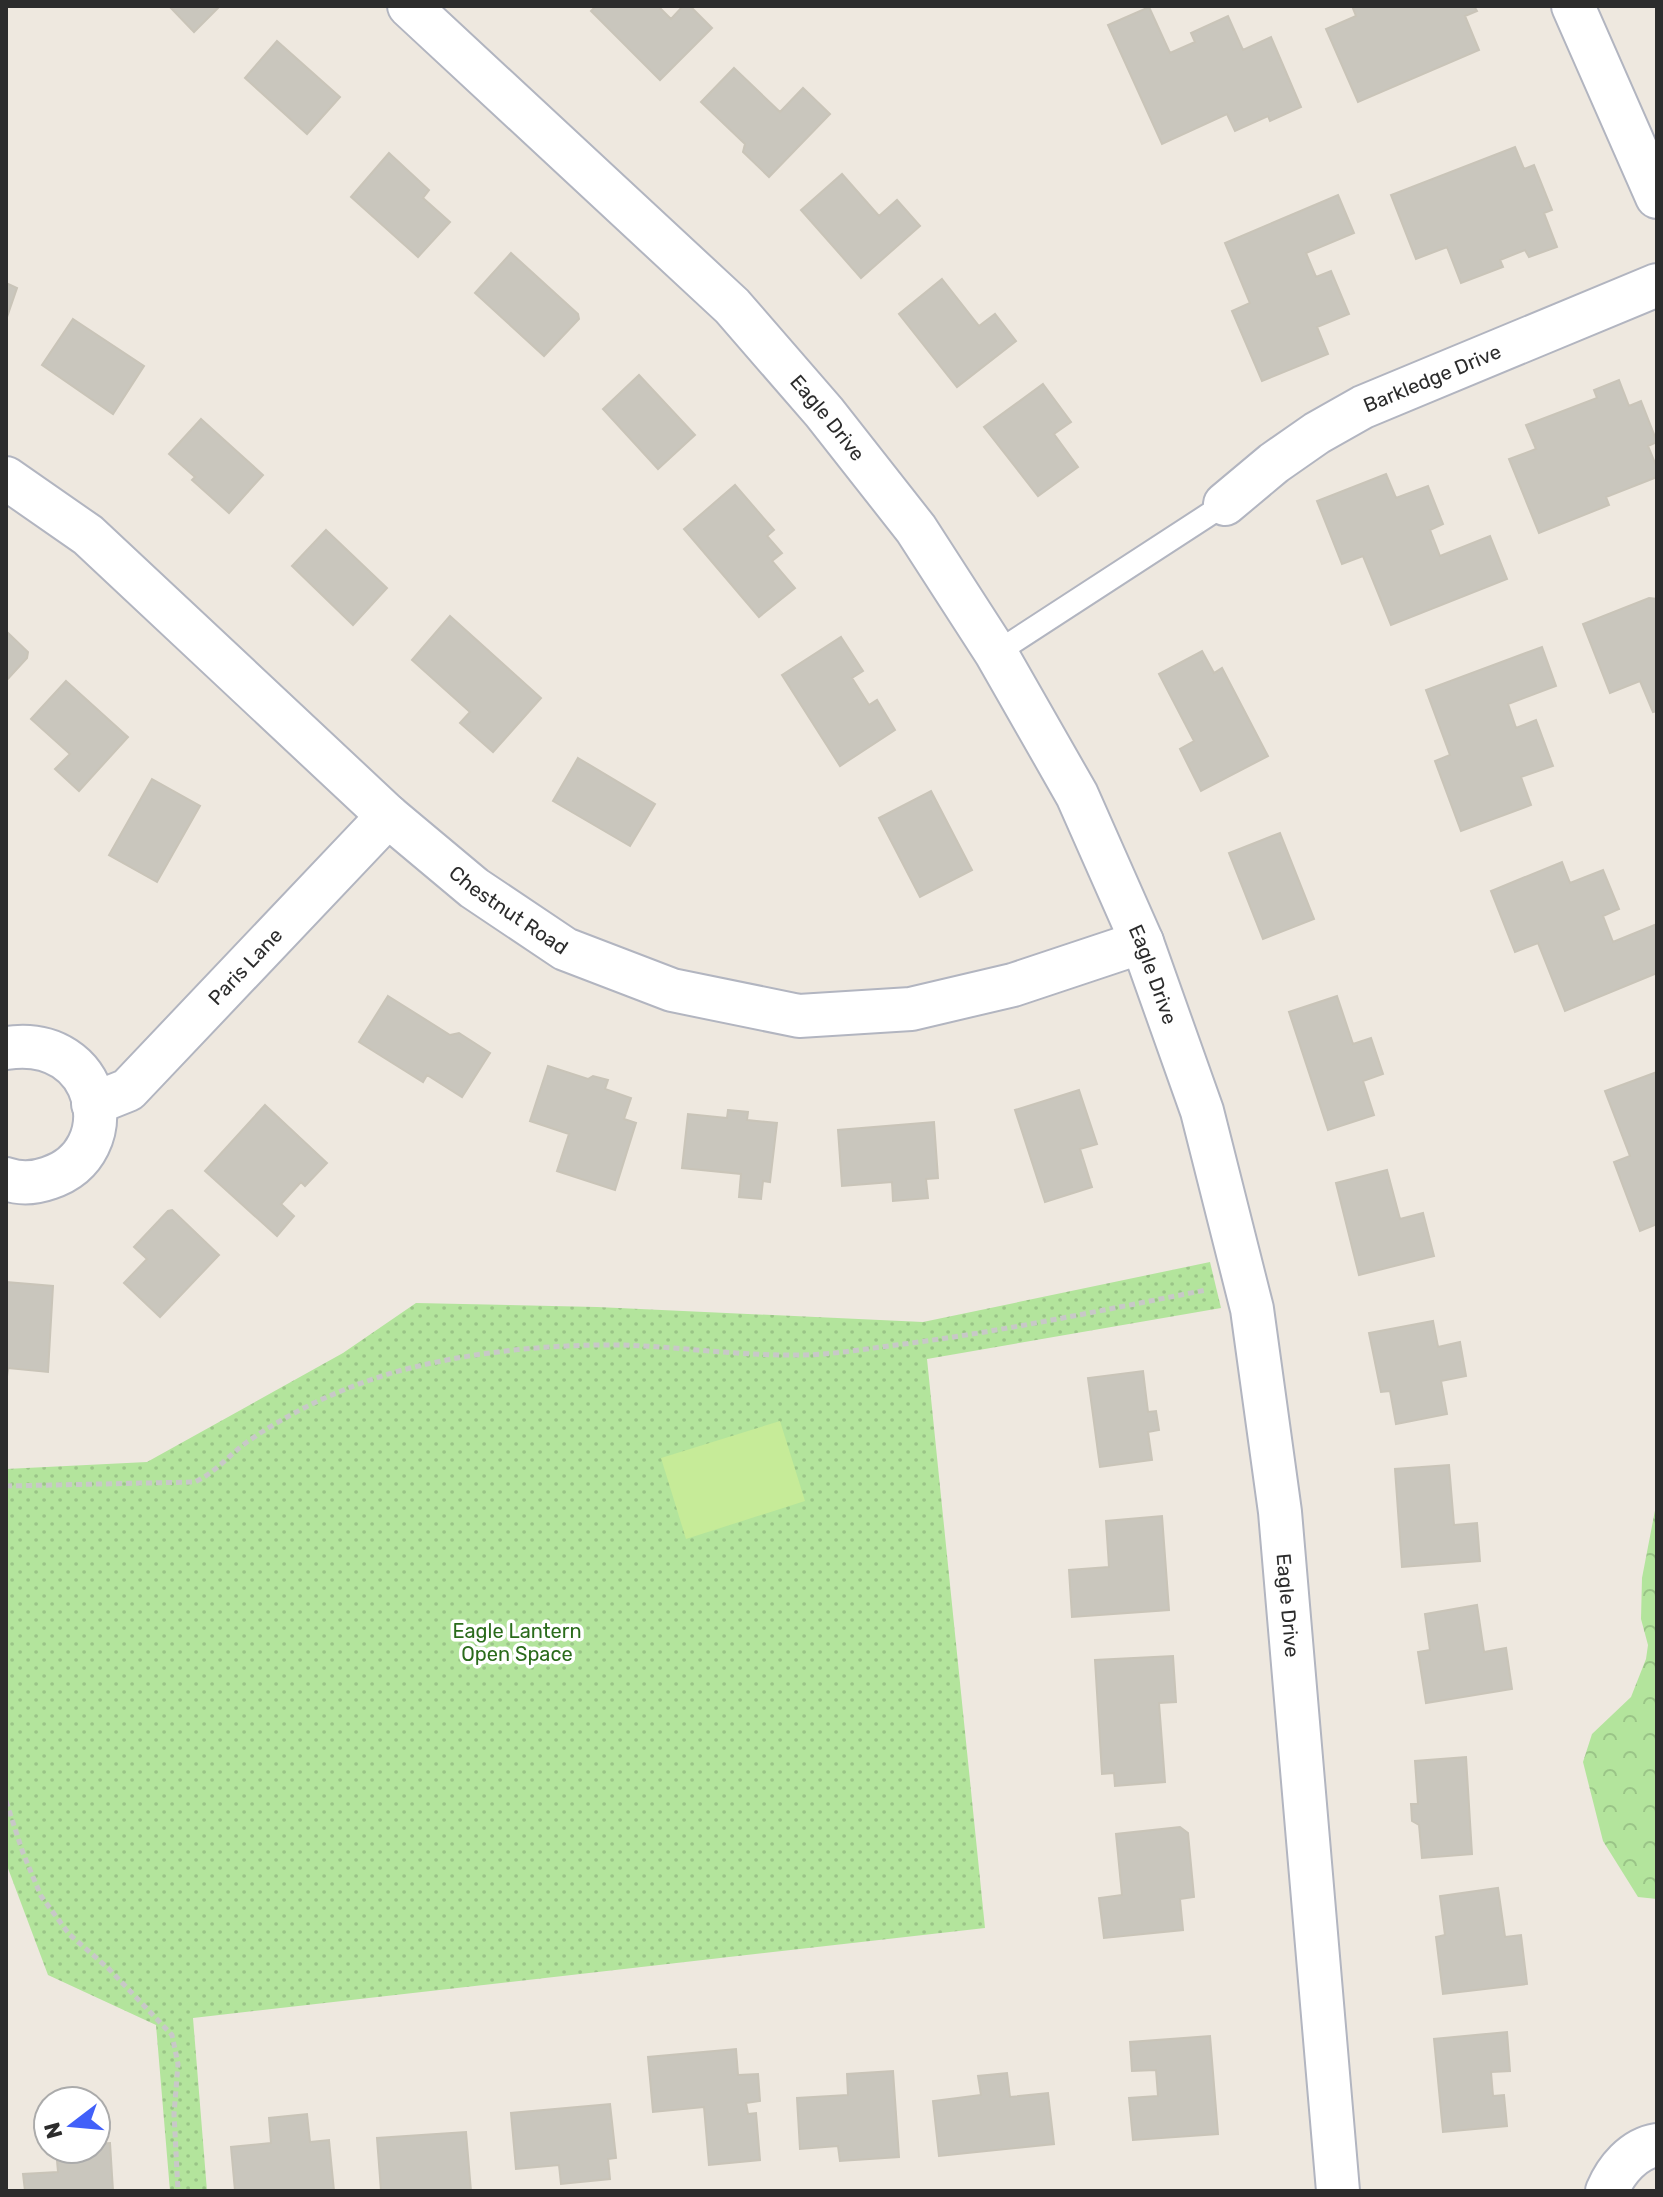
<svg xmlns="http://www.w3.org/2000/svg" width="1663" height="2197" font-family="Rubik,sans-serif">
  <defs>
    <pattern id="forest-crowns" width="20" height="18" patternUnits="userSpaceOnUse" patternTransform="scale(2)"><rect width="20" height="18" fill="#b3e49c"/><path d="M2 6a3 3 0 1 1 6 0M12 15a3 3 0 1 1 6 0" fill="none" stroke="#9ac487"/></pattern>
    <pattern id="park-dots" width="8" height="8" patternUnits="userSpaceOnUse" patternTransform="scale(2)"><rect width="8" height="8" fill="#b3e49c"/><path d="M2 2h.1M6 6h.1" fill="none" stroke="#9ac487" stroke-width="1.8" stroke-linecap="round"/></pattern>
  </defs>
  <rect width="100%" height="100%" fill="#eee8df"/>
  <path fill="url(#forest-crowns)" d="M1657,1500V1899L1638,1897L1603,1841L1583,1762L1592,1734L1631,1697L1646,1659L1648,1645L1641,1619L1642,1578Z"/>
  <path fill="url(#park-dots)" d="M1210,1262L1221,1308L927,1359L985,1928L193,2018L207,2191H170L156,2025L48,1975L6,1863V1469L147,1462L343,1353L416,1303L597,1307L923,1322Z"/>
  <path fill="#c6eb98" d="M780,1421L805,1501L686,1539L661,1458Z"/>
  <path fill="#c9c6bd" stroke="#c9c4b8" stroke-width="2" d="M169,6H220L194,32Z
    M596,6H658L671,19L683,6H690L712,28L660,80L591,11Z
    M1352,6H1474L1477,11L1465,16L1479,50L1358,102L1326,29L1356,16Z
    M1149,7L1170,53L1195,42L1191,33L1228,16L1243,50L1271,37L1301,107L1270,121L1268,116L1235,131L1227,114L1162,144L1108,25Z
    M277,41L340,97L307,134L245,78Z
    M734,68L780,112L803,88L830,114L769,177L743,152L745,144L701,102Z
    M1515,147L1524,169L1534,165L1552,210L1544,213L1557,247L1529,257L1525,250L1500,260L1503,267L1461,283L1447,247L1416,259L1391,195Z
    M389,153L429,190L423,198L450,222L418,257L351,197Z
    M842,174L879,216L897,200L920,226L861,278L801,210Z
    M1338,195L1354,233L1306,253L1316,277L1331,271L1349,314L1317,327L1328,354L1262,381L1232,311L1250,303L1225,243Z
    M511,253L578,314L579,319L544,356L475,293Z
    M942,279L979,326L995,314L1016,341L957,387L899,314Z
    M6,283L17,288L6,320Z
    M73,319L144,366L113,414L42,365Z
    M639,375L695,435L658,469L603,409Z
    M1619,380L1629,406L1641,401L1657,442L1648,446L1657,468V477L1606,497L1609,505L1539,533L1509,459L1536,449L1526,425L1597,398L1594,390Z
    M1043,384L1071,422L1054,434L1078,467L1038,496L984,427Z
    M201,419L263,475L229,513L192,480L195,477L169,454Z
    M1386,474L1396,498L1428,486L1443,524L1430,530L1440,556L1490,536L1507,579L1391,625L1363,556L1342,564L1317,501Z
    M735,485L774,530L767,536L782,553L772,561L795,588L759,617L684,529Z
    M326,530L387,588L353,625L292,566Z
    M1649,598L1657,599V711L1653,712L1640,681L1610,693L1583,624Z
    M450,616L541,698L493,752L460,723L470,712L412,660Z
    M6,631L28,652L27,658L6,681Z
    M841,637L863,671L852,678L869,705L877,700L895,730L840,766L782,675Z
    M1542,647L1556,686L1508,704L1516,728L1536,720L1553,766L1521,777L1531,805L1461,831L1435,761L1450,755L1426,690Z
    M1202,651L1214,673L1222,668L1268,756L1201,791L1180,749L1194,741L1159,674Z
    M66,681L128,737L79,791L55,769L70,754L31,719Z
    M578,758L655,804L630,846L553,801Z
    M152,779L200,806L157,882L109,855Z
    M931,791L972,870L920,897L879,818Z
    M1280,833L1314,919L1263,939L1229,853Z
    M1562,862L1570,883L1603,870L1619,909L1603,916L1613,942L1657,924V973L1565,1011L1538,943L1515,952L1491,891Z
    M388,996L450,1035L459,1033L490,1053L462,1097L427,1075L423,1082L359,1042Z
    M1337,996L1353,1044L1371,1038L1383,1074L1363,1081L1374,1115L1328,1130L1289,1012Z
    M548,1066L588,1079L593,1076L608,1080L605,1089L631,1098L624,1119L636,1123L615,1190L557,1171L569,1134L530,1121Z
    M1657,1072V1224L1640,1231L1614,1162L1630,1156L1605,1091Z
    M1079,1090L1097,1144L1080,1149L1092,1187L1045,1202L1015,1110Z
    M265,1105L327,1163L305,1186L301,1182L281,1204L294,1216L277,1236L205,1171Z
    M728,1110L748,1112L747,1120L777,1123L770,1182L763,1181L761,1199L739,1197L741,1174L682,1168L688,1114L727,1118Z
    M934,1122L938,1178L926,1179L928,1198L893,1201L892,1182L842,1186L838,1130Z
    M1387,1170L1400,1219L1423,1213L1434,1256L1359,1275L1336,1183Z
    M172,1210L219,1255L160,1317L124,1283L147,1259L134,1247L168,1211Z
    M6,1282L53,1286L48,1372L8,1368L6,1385Z
    M1433,1321L1438,1347L1460,1342L1466,1376L1441,1381L1447,1414L1396,1424L1390,1391L1381,1392L1369,1333Z
    M1143,1371L1148,1412L1156,1411L1159,1430L1148,1432L1152,1460L1100,1467L1088,1378Z
    M1449,1465L1454,1525L1477,1523L1480,1561L1402,1567L1395,1469Z
    M1162,1516L1169,1610L1072,1617L1069,1570L1109,1567L1106,1521Z
    M1477,1605L1484,1652L1506,1648L1512,1689L1426,1703L1418,1652L1430,1650L1425,1614Z
    M1173,1656L1176,1702L1159,1703L1165,1782L1115,1786L1114,1773L1102,1774L1095,1660Z
    M1466,1757L1472,1854L1422,1858L1419,1825L1412,1821L1411,1804H1418L1415,1761Z
    M1180,1827L1188,1833L1194,1897L1180,1899L1183,1930L1104,1938L1099,1898L1122,1895L1116,1834Z
    M1498,1888L1505,1937L1521,1935L1527,1984L1443,1994L1436,1937L1445,1935L1440,1896Z
    M1507,2032L1510,2071L1491,2072L1493,2096L1504,2095L1507,2126L1443,2132L1434,2039Z
    M1210,2036L1218,2134L1133,2140L1129,2098L1158,2096L1156,2070L1132,2071L1130,2042Z
    M736,2049L738,2075L758,2074L760,2101L746,2103L748,2114L756,2113L760,2160L709,2165L704,2107L653,2112L648,2057Z
    M893,2071L899,2157L840,2161L838,2146L800,2149L797,2098L848,2095L847,2074Z
    M1007,2073L1010,2097L1048,2093L1054,2144L939,2156L933,2101L981,2095L978,2076Z
    M610,2104L616,2158L608,2159L610,2179L561,2184L559,2165L516,2169L511,2113Z
    M307,2114L310,2142L329,2140L334,2191H235L231,2147L271,2143L269,2118Z
    M466,2132L471,2191H381L377,2138Z
    M110,2143L113,2191H25L23,2174L58,2172L56,2149H96V2144Z"/>
  <g fill="none" stroke-linecap="round" stroke-linejoin="round">
    <defs>
      <path id="lane" d="M996,653L1225,504"/>
      <g id="street">
        <path id="s1" d="M409,6L732,306L824,412L916,529L996,653L1077,795L1142,942L1202,1111L1252,1309L1280,1512L1338,2191"/>
        <path d="M1573,6L1657,197"/>
        <path id="s2" d="M6,478L88,535L388,816L474,888L565,949L672,990L799,1016L911,1009L1013,985L1142,942"/>
        <path id="s3" d="M1225,504L1274,463L1317,433L1363,407L1657,285"/>
        <path d="M6,1048C103,1033 126,1153 49,1178C35,1183 20,1184 6,1179"/>
        <path id="s4" d="M93,1104L128,1090L388,816"/>
        <path d="M1607,2191C1616,2170 1633,2149 1657,2145"/>
      </g>
    </defs>
    <use href="#lane" stroke="#b2b5c0" stroke-width="26"/>
    <use href="#street" stroke="#b2b5c0" stroke-width="46"/>
    <path stroke="#c8c8c8" stroke-width="5" stroke-dasharray="6 4" stroke-linecap="butt" d="M6,1486L195,1482C216,1472 229,1455 247,1442C291,1411 344,1387 395,1372C468,1352 548,1344 624,1345C682,1347 740,1356 799,1355C831,1355 864,1349 896,1345C1000,1332 1103,1310 1206,1290
      M6,1801L23,1853L41,1896L69,1934L109,1969L172,2035L178,2064L174,2114L178,2191"/>
    <use href="#lane" stroke="#fff" stroke-width="22"/>
    <use href="#street" stroke="#fff" stroke-width="42"/>
  </g>
  <g text-anchor="middle" stroke-width="7" stroke-linejoin="round" paint-order="stroke">
    <g font-size="20" fill="#2c2c2c" stroke="#fff">
      <text dy="7" stroke="none"><textPath href="#s3" startOffset="244">Barkledge Drive</textPath></text>
      <text dy="7" stroke="none"><textPath href="#s1" startOffset="588">Eagle Drive</textPath></text>
      <text dy="7" stroke="none"><textPath href="#s2" startOffset="664">Chestnut Road</textPath></text>
      <text dy="7" stroke="none"><textPath href="#s4" startOffset="208">Paris Lane</textPath></text>
      <text dy="7" stroke="none"><textPath href="#s1" startOffset="1236">Eagle Drive</textPath></text>
      <text dy="7" stroke="none"><textPath href="#s1" startOffset="1884">Eagle Drive</textPath></text>
    </g>
    <g font-size="20" fill="#2a6b1b" stroke="#fff">
      <text x="517" y="1638">Eagle Lantern<tspan x="517" dy="23">Open Space</tspan></text>
    </g>
  </g>
  <rect width="1663" height="2197" fill="none" stroke="#2c2c2c" stroke-width="16"/>
  <g transform="translate(72 2125) rotate(254)"><circle r="38" fill="#ffffff" stroke="#ababab" stroke-width="2"/>
  <path d="M0-6L14 30L0 20L-14 30Z" fill="#4160f9"/>
  <text y="-12" font-size="22" font-weight="bold" text-anchor="middle" fill="#2c2c2c">N</text>
  </g>
</svg>
